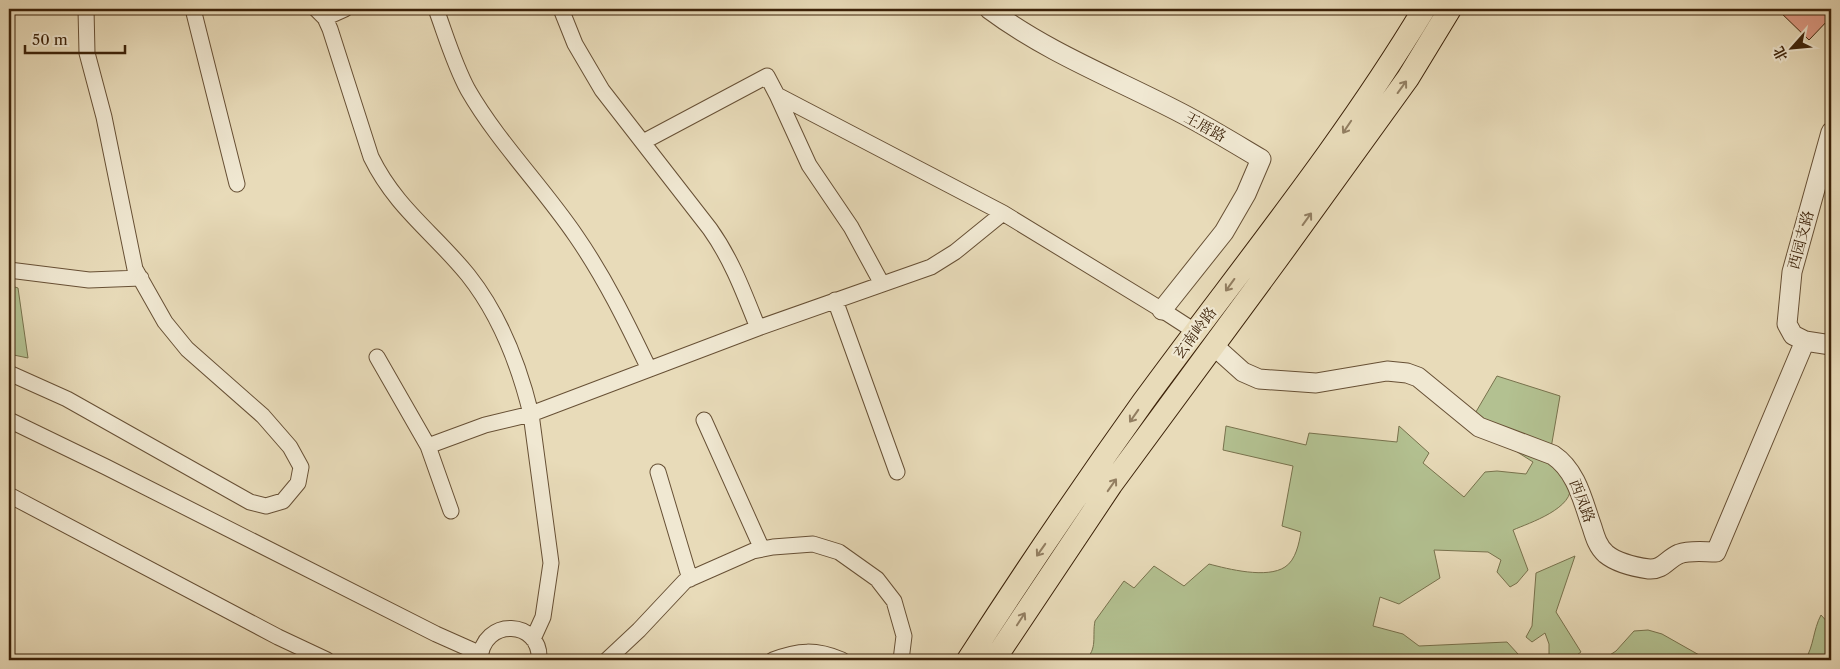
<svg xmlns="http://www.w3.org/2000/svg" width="1840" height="669" font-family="'Libre Caslon Text','Noto Serif SC',serif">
  <rect width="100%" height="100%" fill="#e8dbb9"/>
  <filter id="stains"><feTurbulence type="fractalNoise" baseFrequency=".004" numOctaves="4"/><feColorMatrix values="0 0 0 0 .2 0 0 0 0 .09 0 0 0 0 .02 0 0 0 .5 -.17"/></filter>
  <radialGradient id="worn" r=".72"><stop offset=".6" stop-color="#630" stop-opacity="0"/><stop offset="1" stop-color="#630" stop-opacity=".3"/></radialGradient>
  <path fill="#b3c191" stroke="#78724d" d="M9,285L18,288L28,358L9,354Z
    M1497,376L1560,396L1550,454C1555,461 1568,476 1570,484C1576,508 1529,523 1513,530L1528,570L1517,583L1510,587L1497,572L1501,560L1488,552L1434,550L1440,578L1399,604L1380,597L1373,626L1403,634L1419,646L1507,642L1518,654L1520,660H1085C1098,649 1092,636 1095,621L1124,581L1134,588L1154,566L1184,586L1209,564C1228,569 1267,579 1285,567C1296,560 1299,543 1301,532L1282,526L1293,466L1223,450L1226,426L1306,445L1309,433L1397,442L1399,426L1429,453L1423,463L1464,497L1485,472L1497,471L1526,474L1533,462L1470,422Z
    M1575,556L1556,612L1581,652L1570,660H1549V644L1545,633L1532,642L1526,637L1532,626L1536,573Z
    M1821,615L1831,626V660H1805C1814,646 1813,630 1821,615Z
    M1648,630L1662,634L1708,660H1602L1616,651L1634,631Z"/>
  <path fill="#e19c87" stroke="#3c2209" d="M1777,9H1831V17L1809,40Z"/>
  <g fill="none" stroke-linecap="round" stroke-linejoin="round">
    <defs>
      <path id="minor" d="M193,9L237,184
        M316,9L325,18L330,29L371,157C396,208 433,232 468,275C499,314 519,365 531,414L551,563L543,617L533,639
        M436,9C446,36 454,64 468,90C498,142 542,186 576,236C605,278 627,323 649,369
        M561,9L575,44L602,90L710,229C732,260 744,293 758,328
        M325,18L345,9
        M777,95L809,165L851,227L882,284
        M643,142L767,76L777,95L1003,213L1162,310L1196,332
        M9,270L89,280L141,278
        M835,300L897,472
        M377,357L428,446L451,511
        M9,373L67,399L250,502L266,506L283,501L298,483L301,467L290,447L263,416L187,349L165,322L135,269L104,117L87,53L86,9
        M9,420L106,467L436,634L481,654
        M704,420L762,549
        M428,446L485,425L531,414L758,328L931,267L955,252L1003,213
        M658,472L690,579
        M9,495L278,637L327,660
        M480,660C482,616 542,620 539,660
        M607,660L639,630L685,581L753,551L773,547L813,544L839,552L877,579L894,601L904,636L901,660
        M773,660C798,650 816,649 842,660"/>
      <path id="tertiary" d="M989,9C1048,53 1116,79 1181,113C1208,127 1234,143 1261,159L1246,194L1224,232L1162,310
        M1805,341L1793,335L1787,324L1792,272L1831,132
        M1214,346L1243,372L1259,379L1316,383L1387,371L1407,373L1418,377L1479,427L1553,455C1577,471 1583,502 1592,527C1595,537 1598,547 1606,554C1617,563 1635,567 1649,569C1663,570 1667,559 1679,554C1690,550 1704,552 1716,552L1805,341L1831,345"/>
      <path id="primary" d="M968,660C1024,573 1083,486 1143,402C1238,272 1341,147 1424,9
        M994,660L1111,485L1278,258L1408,78L1450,9"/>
    </defs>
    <use href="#minor" stroke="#675035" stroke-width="17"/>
    <use href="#tertiary" stroke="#675035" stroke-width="21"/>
    <use href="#primary" stroke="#3c2209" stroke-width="24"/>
    <use href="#minor" stroke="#f0e8d2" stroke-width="15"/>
    <use href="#tertiary" stroke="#f0e8d2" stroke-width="19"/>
    <use href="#primary" stroke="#e8dbb9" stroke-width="22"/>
  </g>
  <defs><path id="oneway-shaft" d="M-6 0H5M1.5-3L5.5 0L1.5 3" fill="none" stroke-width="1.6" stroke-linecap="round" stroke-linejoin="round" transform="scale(1.25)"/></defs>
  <g stroke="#927e61">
    <use href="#oneway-shaft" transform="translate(1402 87) rotate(-54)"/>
    <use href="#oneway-shaft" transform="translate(1347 127) rotate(124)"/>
    <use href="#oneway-shaft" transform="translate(1307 219) rotate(-54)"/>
    <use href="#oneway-shaft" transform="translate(1230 285) rotate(126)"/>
    <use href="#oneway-shaft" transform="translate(1134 416) rotate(125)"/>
    <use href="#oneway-shaft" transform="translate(1112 485) rotate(-55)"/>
    <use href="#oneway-shaft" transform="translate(1041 550) rotate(125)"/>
    <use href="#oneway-shaft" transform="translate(1021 619) rotate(-57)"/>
  </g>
  <g text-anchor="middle" stroke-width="4.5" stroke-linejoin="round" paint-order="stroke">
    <g font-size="15" fill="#3c2209" stroke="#f0e8d2">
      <text transform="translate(1205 127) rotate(29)" y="5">王厝路</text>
      <text transform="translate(1801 240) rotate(-75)" y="5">西园支路</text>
      <text transform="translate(1195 333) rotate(-53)" y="5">玄南岭路</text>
      <text transform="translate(1582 501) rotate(69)" y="5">西凤路</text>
    </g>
  </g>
  <rect width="1840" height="669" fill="none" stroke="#e8dbb9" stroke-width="30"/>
  <rect x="10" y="10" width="1820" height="649" fill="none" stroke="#3c2209" stroke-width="2.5"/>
  <rect x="15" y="15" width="1810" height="639" fill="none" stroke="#3c2209"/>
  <g transform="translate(1792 48) rotate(243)" stroke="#f0e8d2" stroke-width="4" paint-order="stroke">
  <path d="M0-4L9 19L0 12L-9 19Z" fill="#3c2209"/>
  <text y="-8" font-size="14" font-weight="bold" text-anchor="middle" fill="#3c2209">北</text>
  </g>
  <path d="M25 45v8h100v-8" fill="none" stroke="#3c2209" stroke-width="2.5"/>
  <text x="32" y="45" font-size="15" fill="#3c2209" stroke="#f0e8d2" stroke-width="4" paint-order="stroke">50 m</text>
  <rect width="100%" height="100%" filter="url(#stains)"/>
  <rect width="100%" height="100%" fill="url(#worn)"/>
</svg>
